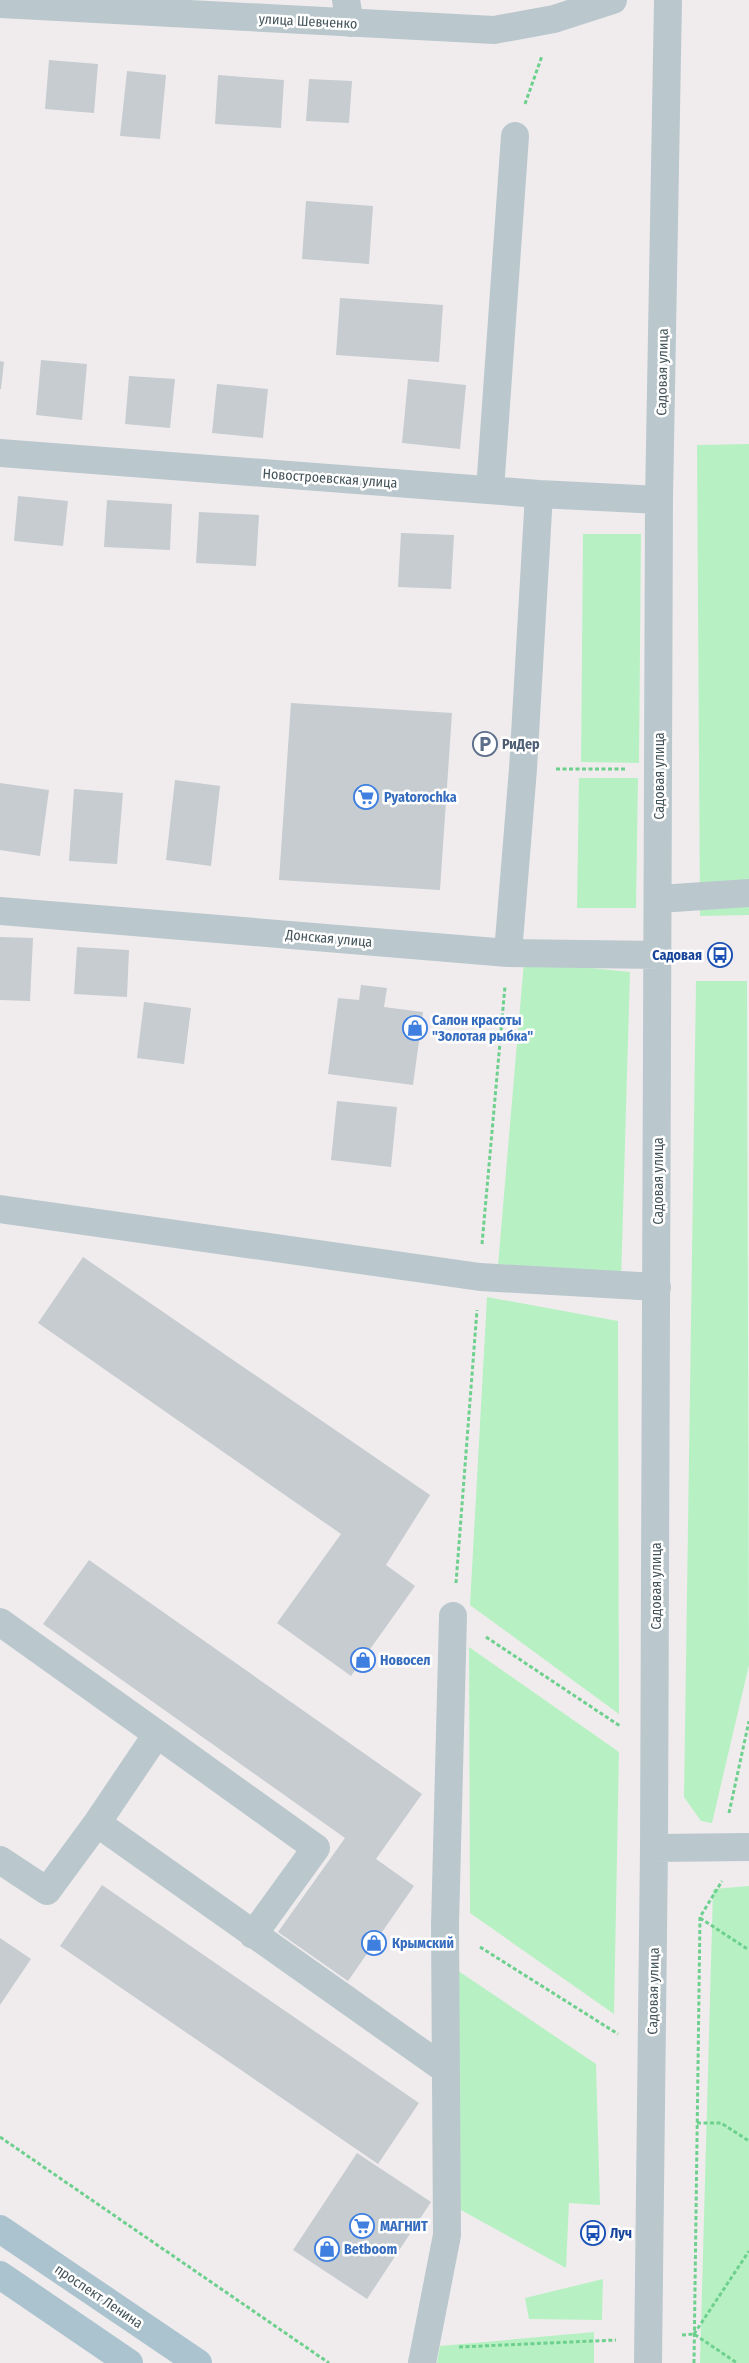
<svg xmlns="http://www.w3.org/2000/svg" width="749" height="2363" font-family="'Fira Sans Condensed',sans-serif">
  <rect width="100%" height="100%" fill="#f0eced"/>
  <path fill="#b7f1c3" d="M749,444V915L700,916L697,445Z
    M583,534H641L639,763L581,762Z
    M579,778H638L636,908H577Z
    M524,961L630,972L621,1282L498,1265Z
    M696,981H747V992L749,1665L712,1823L701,1821L684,1797Z
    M487,1297L618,1321L619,1714L470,1605Z
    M469,1647L619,1752L614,2014L470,1913Z
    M749,1886V2363H700L713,1889Z
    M454,1968L596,2064L600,2205L569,2203L566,2268L459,2209Z
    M603,2279L602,2320L529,2319L525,2298Z
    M594,2332V2363H437L440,2346Z"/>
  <path fill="#c6ccd0" d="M49,60L98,64L94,113L45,109Z
    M127,71L166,75L160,139L120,136Z
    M218,75L284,80L281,128L215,124Z
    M309,79L352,81L349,123L306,121Z
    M306,201L373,206L369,264L302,259Z
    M340,298L443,305L439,362L336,355Z
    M41,360L87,364L82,420L36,415Z
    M0,361L4,362L1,389H0Z
    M129,376L175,379L170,428L125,424Z
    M408,379L466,385L460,449L402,443Z
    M217,384L268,389L263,438L212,433Z
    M18,496L68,501L63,546L14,541Z
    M107,500L172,504L170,550L104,547Z
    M199,512L259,515L256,566L196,563Z
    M401,533L454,535L451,589L398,587Z
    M291,703L452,713L440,890L279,880Z
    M175,780L220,786L211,866L166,860Z
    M0,783L49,790L40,856L0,850Z
    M74,789L123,793L117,864L69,861Z
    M0,937L33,938L30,1001L0,1000Z
    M77,947L129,950L127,997L74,994Z
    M361,985L387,988L384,1007L423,1012L413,1085L328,1074L338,998L359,1000Z
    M144,1002L191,1008L184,1064L137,1058Z
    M337,1101L397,1107L391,1167L331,1160Z
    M83,1257L430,1495L386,1565L415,1586L351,1676L277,1623L341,1534L38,1323Z
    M89,1560L422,1794L376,1859L414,1886L348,1981L278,1932L345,1838L43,1624Z
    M102,1885L419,2103L378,2164L60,1946Z
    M0,1938L31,1959L0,2005Z
    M357,2153L431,2202L367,2299L293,2250Z"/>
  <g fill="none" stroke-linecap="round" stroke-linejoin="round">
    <path stroke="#6ed08e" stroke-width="3" stroke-dasharray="4 2.5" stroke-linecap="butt" d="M525,104L542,56
      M556,769H625
      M482,1244L505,986
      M456,1583L477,1310
      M486,1637L620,1726
      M729,1813L749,1721
      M700,1918L749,1950
      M480,1947L618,2034
      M697,2123H721L749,2141
      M0,2137L329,2363
      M694,2334L749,2251
      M682,2335L694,2334L737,2363
      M459,2347L616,2340
      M694,2363L700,1917L722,1881"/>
    <path stroke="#bac8cd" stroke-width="28" d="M346,0L350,23
      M0,4L494,30L554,19L613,0
      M0,453L539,494L659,500
      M490,490L515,136
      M659,899L749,893
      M0,911L508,953L659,955
      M508,953L523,769L539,494
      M0,1209L480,1277L657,1287
      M0,1622L157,1734L97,1823L446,2070
      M157,1734L316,1848L253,1935
      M654,1848L749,1847
      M0,1860L47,1891L97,1823
      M422,2363L447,2235L445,1925L453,1616
      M648,2363L654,1848L659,500L668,0"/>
    <path stroke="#aac3ce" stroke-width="28" d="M0,2229L198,2363
      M0,2275L129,2363"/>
  </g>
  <defs>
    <symbol id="parking-ring" viewBox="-11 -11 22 22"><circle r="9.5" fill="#fff" stroke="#5c6f8a" stroke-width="1.5"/><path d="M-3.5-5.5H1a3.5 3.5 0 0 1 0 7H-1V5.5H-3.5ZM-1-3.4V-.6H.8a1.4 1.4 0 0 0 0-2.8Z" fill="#5c6f8a"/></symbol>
    <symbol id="supermarket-ring" viewBox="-11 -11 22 22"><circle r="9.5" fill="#fff" stroke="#3f7fe0" stroke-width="1.5"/><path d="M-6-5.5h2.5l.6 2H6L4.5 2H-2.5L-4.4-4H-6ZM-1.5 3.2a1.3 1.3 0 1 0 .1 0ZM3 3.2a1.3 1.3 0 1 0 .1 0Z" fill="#3f7fe0"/></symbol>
    <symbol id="bus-ring" viewBox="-11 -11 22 22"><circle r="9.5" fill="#fff" stroke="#1a4fb4" stroke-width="1.5"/><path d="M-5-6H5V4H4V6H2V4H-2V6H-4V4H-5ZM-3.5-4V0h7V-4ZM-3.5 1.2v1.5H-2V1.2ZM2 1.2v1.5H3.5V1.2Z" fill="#1a4fb4"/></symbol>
    <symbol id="shop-ring" viewBox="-11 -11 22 22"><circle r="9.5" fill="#fff" stroke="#3f7fe0" stroke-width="1.5"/><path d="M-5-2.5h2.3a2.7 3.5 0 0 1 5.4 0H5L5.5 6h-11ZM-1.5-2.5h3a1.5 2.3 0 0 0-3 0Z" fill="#3f7fe0"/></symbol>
  </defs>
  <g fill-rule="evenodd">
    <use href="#parking-ring" x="471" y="730" width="28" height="28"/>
    <use href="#supermarket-ring" x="352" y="783" width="28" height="28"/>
    <use href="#bus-ring" x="706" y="941" width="28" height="28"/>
    <use href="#shop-ring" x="401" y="1014" width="28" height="28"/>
    <use href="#shop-ring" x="349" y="1646" width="28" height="28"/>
    <use href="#shop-ring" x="360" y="1929" width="28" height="28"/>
    <use href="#supermarket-ring" x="348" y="2212" width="28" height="28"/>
    <use href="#bus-ring" x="579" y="2219" width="28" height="28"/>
    <use href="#shop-ring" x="313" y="2235" width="28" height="28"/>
  </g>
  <g text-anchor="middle" stroke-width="5" stroke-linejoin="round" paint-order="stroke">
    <g font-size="14" fill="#44545b" stroke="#fff">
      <text transform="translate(308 21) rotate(3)" y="5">улица Шевченко</text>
      <text transform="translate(662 372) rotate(-89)" y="5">Садовая улица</text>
      <text transform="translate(330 478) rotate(4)" y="5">Новостроевская улица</text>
      <text transform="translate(659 776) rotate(-90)" y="5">Садовая улица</text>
      <text transform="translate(329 938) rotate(5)" y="5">Донская улица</text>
      <text transform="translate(658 1181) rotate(-90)" y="5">Садовая улица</text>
      <text transform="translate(656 1586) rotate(-90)" y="5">Садовая улица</text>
      <text transform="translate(653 1991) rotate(-89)" y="5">Садовая улица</text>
      <text transform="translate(99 2296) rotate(34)" y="5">проспект Ленина</text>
    </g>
    <g font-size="14" font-weight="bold" fill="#4e5e75" stroke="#fff" text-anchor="start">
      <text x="502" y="749">РиДер</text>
    </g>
    <g font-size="14" font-weight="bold" fill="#366cbe" stroke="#fff" text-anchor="start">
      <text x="384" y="802">Pyatorochka</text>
      <text x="432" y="1025">Салон красоты<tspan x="432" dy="16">"Золотая рыбка"</tspan></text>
      <text x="380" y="1665">Новосел</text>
      <text x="392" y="1948">Крымский</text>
      <text x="380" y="2231">МАГНИТ</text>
      <text x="344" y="2254">Betboom</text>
    </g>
    <g font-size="14" font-weight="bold" fill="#164399" stroke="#fff" text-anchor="end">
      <text x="702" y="960">Садовая</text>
      <text x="610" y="2238" text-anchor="start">Луч</text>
    </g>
  </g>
</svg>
